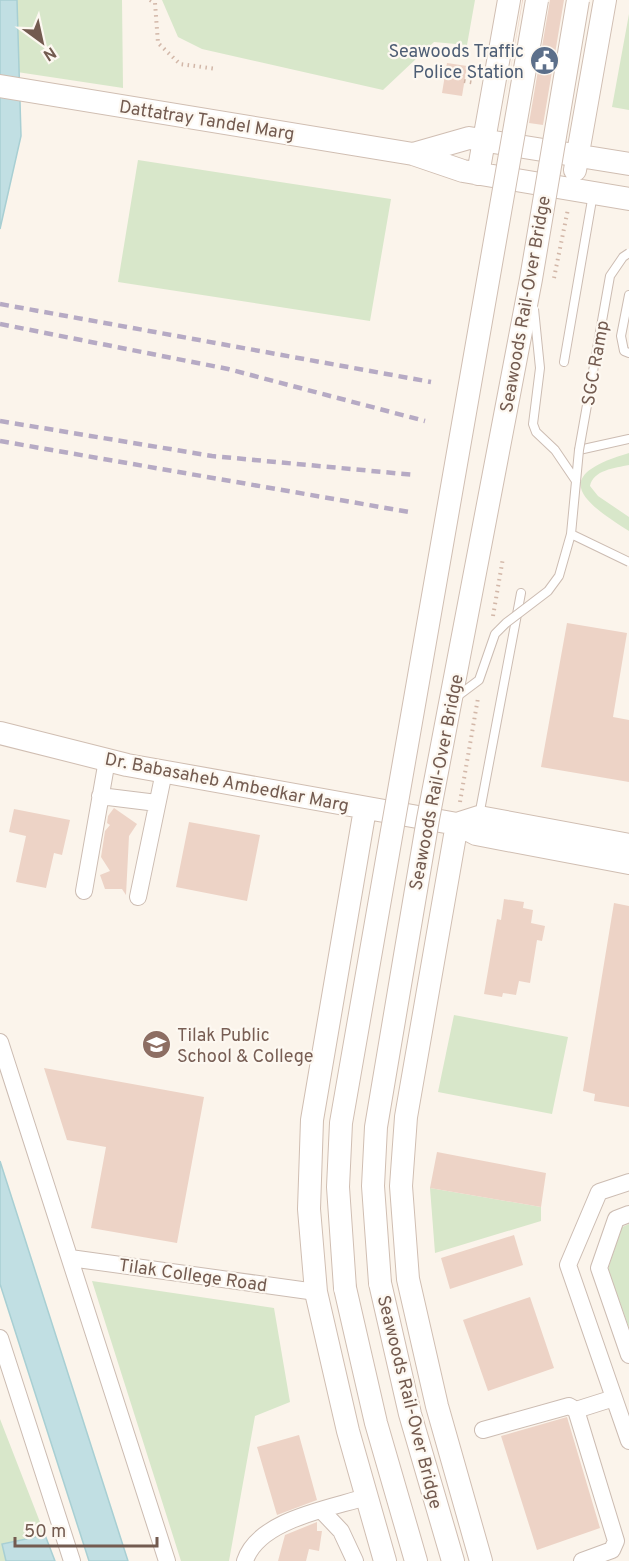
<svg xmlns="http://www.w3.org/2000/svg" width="629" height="1561" font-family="Overpass,sans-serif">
  <rect width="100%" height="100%" fill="#fbf4eb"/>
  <path fill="#d8e7ca" d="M17,0H122L123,88L17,72Z
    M162,0H475L467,45L434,42L383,90L202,49L178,37Z
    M629,14V110L612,107Z
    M138,160L391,199L370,321L118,282Z
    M629,453V465C615,468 593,470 590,486L598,496L629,517V531C576,498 554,475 629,453Z
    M454,1015L568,1037L552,1114L438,1092Z
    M430,1188L541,1207V1221L435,1253Z
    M629,1224V1328L608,1269L622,1227Z
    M92,1281L274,1308L290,1402L255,1416L229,1561H181Z
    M0,1419L45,1535L2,1544L6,1561H0Z"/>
  <path fill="#c1dfe3" stroke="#a8cfd3" stroke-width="1.5" d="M0,0H17L21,136L0,229Z
    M0,1161L128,1561H89L0,1284Z
    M45,1535L55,1561H6L2,1544Z"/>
  <path fill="#edd3c6" d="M522,0H523L502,118L522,2Z
    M550,0H564L543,125L529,123Z
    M447,63L467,66L462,96L442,93Z
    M567,623L627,633L613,717L629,720V782L541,767Z
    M114,808L137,824L129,836L126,895L122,889H105L100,875L110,871L101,857L105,831L110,825L107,823L108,816Z
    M14,809L70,820L62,855L54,853L46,888L16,882L26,836L9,832Z
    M189,822L260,835L247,901L176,887Z
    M504,899L524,902L523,908L533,910L531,923L545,926L542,941L537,940L530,983L519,981L516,995L503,993L502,997L484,994L497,919L501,920Z
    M614,903L629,906V1107L594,1101L595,1094L583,1091Z
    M44,1068L204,1097L177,1243L91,1228L106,1147L67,1140Z
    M437,1152L546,1173L541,1207L430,1188Z
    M514,1235L523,1265L450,1289L441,1258Z
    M530,1297L554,1368L488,1391L463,1320Z
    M567,1417L600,1528L537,1550L501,1436Z
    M299,1435L317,1500L277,1515L257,1447Z
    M317,1522V1531H322L319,1551L309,1549L306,1561H278L285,1535Z"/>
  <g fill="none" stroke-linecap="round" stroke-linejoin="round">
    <defs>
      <path id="lane" d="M629,295L621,336L624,351L629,353
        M564,362L593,194
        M579,450L629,439
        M479,816L521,593"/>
      <path id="street" d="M100,796L157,803
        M84,891L107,760
        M138,897L164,772
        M0,1042L167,1561
        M629,1182L599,1192L568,1265L629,1441
        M629,1214L616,1219L599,1268L629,1355
        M70,1258L316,1292
        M0,1338L72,1561
        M576,1410L616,1541L612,1550L582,1561
        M483,1430L569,1406L576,1410L614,1398
        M322,1511L341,1531L355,1561
        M245,1561C258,1520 328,1509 366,1497"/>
      <path id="secondary" d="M0,86L413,154L463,171L629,199
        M413,154L469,138L629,164
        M575,170L605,0
        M478,174L509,0
        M0,733L127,765L457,824L476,834L629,863
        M365,809L312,1120L309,1209L316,1292L348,1431L385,1561
        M457,824L406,1117L401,1186L408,1279L437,1406L481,1561
        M457,824L479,817L629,845
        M380,1283L410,1414L453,1561
        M345,1288L376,1423L416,1561"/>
    </defs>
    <use href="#lane" stroke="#ccbcb2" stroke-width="10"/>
    <use href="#street" stroke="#ccbcb2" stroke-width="18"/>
    <use href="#secondary" stroke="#d0beb2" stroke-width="24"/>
    <path stroke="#d2b7a8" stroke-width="4" stroke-dasharray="1.5 4.5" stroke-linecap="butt" d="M150,0L155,3L158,43L180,64L217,69
      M464,81L475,83
      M554,278L568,209
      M493,616L503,558
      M460,802L478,698"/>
    <use href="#lane" stroke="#fff" stroke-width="8"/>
    <use href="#street" stroke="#fff" stroke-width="16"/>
    <use href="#secondary" stroke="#fff" stroke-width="22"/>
    <path stroke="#b6aac4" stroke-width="4.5" stroke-dasharray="9 6" stroke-linecap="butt" d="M0,304L431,382
      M0,324L228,369L425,421
      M0,421L212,456L415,475
      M0,441L409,512"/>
    <defs>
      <path id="lane-bridge" d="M534,309L540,368L533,424L536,432L555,450L576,481
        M571,534L629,562
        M455,698L479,680L495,634L506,623L548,591L559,576L571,534L579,450L610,276L623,257L629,253"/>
      <path id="secondary-bridge" d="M380,1283L373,1186L376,1127L428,819L531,279L578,0
        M345,1288L338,1187L341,1123L537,0"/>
    </defs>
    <use href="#lane-bridge" stroke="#ccbcb2" stroke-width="10" stroke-linecap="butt"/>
    <use href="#secondary-bridge" stroke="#d0beb2" stroke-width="24" stroke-linecap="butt"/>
    <use href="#lane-bridge" stroke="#fff" stroke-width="8"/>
    <use href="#secondary-bridge" stroke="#fff" stroke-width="22"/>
  </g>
  <defs>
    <symbol id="civic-disc" viewBox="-11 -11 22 22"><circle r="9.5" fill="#5c6f8a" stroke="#fdf8f1"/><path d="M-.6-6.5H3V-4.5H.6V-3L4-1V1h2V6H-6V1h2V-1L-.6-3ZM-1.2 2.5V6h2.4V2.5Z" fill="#fff"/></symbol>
    <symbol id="university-disc" viewBox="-11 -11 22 22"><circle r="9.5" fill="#8d6e63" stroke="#fdf8f1"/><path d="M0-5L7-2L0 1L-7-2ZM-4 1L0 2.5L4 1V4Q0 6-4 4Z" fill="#fff"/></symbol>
  </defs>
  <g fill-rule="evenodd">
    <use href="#civic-disc" x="528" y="44" width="33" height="33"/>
    <use href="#university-disc" x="140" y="1028" width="33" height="33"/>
  </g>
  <g text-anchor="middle" stroke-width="4.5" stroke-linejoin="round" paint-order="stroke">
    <g font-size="18" fill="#4e5e75" stroke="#fdf8f1" text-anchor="end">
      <text x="524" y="57">Seawoods Traffic<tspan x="524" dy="21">Police Station</tspan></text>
    </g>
    <g font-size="18" fill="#735b50" stroke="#fdf8f1">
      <text transform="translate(207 120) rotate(9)" y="6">Dattatray Tandel Marg</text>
      <text transform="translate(525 304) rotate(-80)" y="6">Seawoods Rail-Over Bridge</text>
      <text transform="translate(595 363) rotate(-80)" y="6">SGC Ramp</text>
      <text transform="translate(227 782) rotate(11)" y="6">Dr. Babasaheb Ambedkar Marg</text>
      <text transform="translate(436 782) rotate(-79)" y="6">Seawoods Rail-Over Bridge</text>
      <text transform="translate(193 1275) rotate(8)" y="6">Tilak College Road</text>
      <text transform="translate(410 1402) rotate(76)" y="6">Seawoods Rail-Over Bridge</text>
    </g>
    <g font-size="18" fill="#785e54" stroke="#fdf8f1" text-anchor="start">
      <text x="177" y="1041">Tilak Public<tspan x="177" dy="21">School &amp; College</tspan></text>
    </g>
  </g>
  <g transform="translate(42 42) rotate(147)" stroke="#fdf8f1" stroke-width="4.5" paint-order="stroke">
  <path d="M0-4.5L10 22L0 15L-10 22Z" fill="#735b50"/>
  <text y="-9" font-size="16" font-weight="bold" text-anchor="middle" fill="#735b50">N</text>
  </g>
  <path d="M15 1537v9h142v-9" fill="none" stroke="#735b50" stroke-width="3"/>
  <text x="24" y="1537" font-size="18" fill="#735b50" stroke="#fdf8f1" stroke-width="4.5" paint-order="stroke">50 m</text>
</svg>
